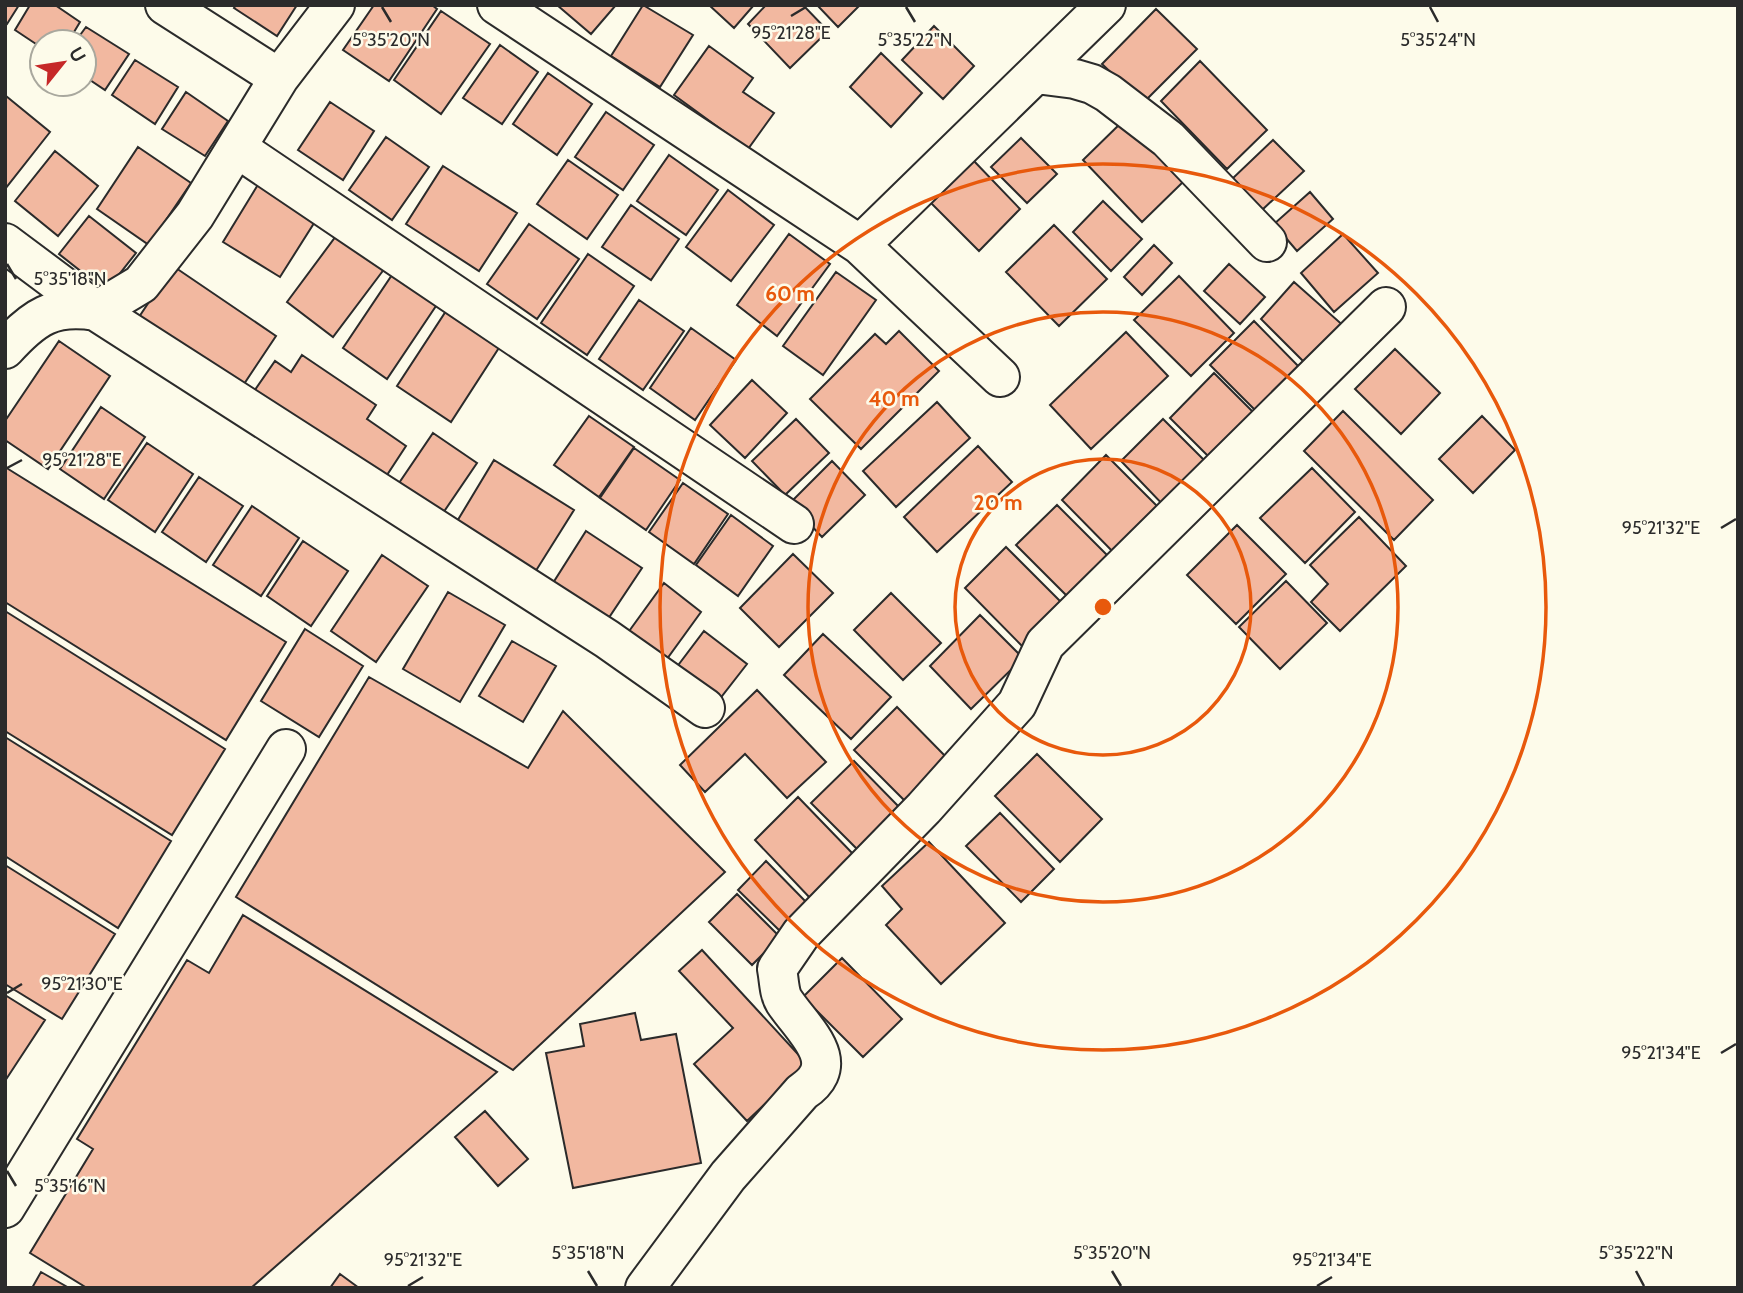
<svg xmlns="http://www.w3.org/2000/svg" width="1743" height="1293" font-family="Cabin,sans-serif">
  <rect width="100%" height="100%" fill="#fdfbea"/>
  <path fill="#f2b8a0" stroke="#2b2b2b" stroke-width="2" d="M5,5H19L7,24L5,23Z
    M30,5H55L80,22L68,42H42V48L15,30Z
    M236,5H297L277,36L234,8Z
    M374,5H432L437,9L389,81L343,50Z
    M557,5H616L591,34Z
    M643,5L693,35L660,87L611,56Z
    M709,5H754L734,28Z
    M766,5H803L828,31L790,68L748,24Z
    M817,5H860L838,27Z
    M1156,9L1197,49L1143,103L1102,64Z
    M441,11L490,44L441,114L394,80Z
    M934,26L974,66L943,99L902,60Z
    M86,27L129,54L105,90L84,76V42H75Z
    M500,45L538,72L502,124L463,98Z
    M709,46L753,78L743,92L774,113L748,149L674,95Z
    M881,53L922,93L891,127L850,87Z
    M135,60L178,87L155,124L112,95Z
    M1200,61L1267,130L1227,169L1161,101Z
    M548,73L592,104L557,155L513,124Z
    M186,92L228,121L205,156L162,129Z
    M6,96L50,132L5,189V97Z
    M330,102L374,131L343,180L298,150Z
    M606,112L654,145L623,190L575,157Z
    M1124,120L1183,182L1142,222L1083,160Z
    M386,137L429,167L392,220L349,190Z
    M1021,138L1057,174L1027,203L991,167Z
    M1273,140L1304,171L1262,210L1232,179Z
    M138,147L191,183L149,245L97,209Z
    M55,151L98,186L58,236L15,201Z
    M669,155L718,190L686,235L637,201Z
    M568,160L618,195L587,239L537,204Z
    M973,160L1020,209L979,251L931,203Z
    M443,166L517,213L479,271L406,224Z
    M259,183L316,220L280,277L223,242Z
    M728,190L774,225L731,281L686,247Z
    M1310,192L1333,219L1297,251L1274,224Z
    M1103,201L1142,239L1111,271L1073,232Z
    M631,205L679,239L651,280L602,247Z
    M89,216L136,253L106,291L59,254Z
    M529,224L579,259L537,319L487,284Z
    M1054,225L1107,279L1059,326L1006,272Z
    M339,232L385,268L333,337L287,302Z
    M789,234L830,264L777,336L737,305Z
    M1343,234L1378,273L1334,312L1301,273Z
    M1154,245L1172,263L1142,295L1124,277Z
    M588,254L634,286L587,355L541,323Z
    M1229,264L1265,297L1240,324L1204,291Z
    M173,266L276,336L236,396L133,326Z
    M396,269L440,300L387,379L343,348Z
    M836,272L876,300L823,375L783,346Z
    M1179,276L1234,333L1191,376L1134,320Z
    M1294,282L1346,328L1310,368L1261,319Z
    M639,300L684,331L643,390L599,359Z
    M450,305L504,340L451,422L397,386Z
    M1254,321L1305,373L1261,416L1210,365Z
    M691,328L736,360L695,420L650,388Z
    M899,331L939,371L861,449L810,399L875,334L886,344Z
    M1126,332L1168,376L1091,449L1050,405Z
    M59,341L110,376L48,469L5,440V421Z
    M1395,349L1440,393L1401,434L1355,389Z
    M302,355L376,405L367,419L406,446L383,481L252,394L275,361L291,372Z
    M1214,373L1262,421L1218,466L1170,418Z
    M752,380L787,413L745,458L710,425Z
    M937,402L970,438L896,507L863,471Z
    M101,407L145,437L104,499L60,469Z
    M1343,411L1433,500L1394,540L1304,451Z
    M589,416L634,447L599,497L554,465Z
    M1482,416L1515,450L1473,493L1439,459Z
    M796,419L829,453L785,495L752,461Z
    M1163,419L1213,469L1169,511L1121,461Z
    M433,433L477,463L441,516L397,486Z
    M147,443L193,474L155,532L108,500Z
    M978,446L1012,482L937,552L904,517Z
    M634,448L680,480L646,530L600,498Z
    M1106,455L1165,514L1120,559L1062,500Z
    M494,460L574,510L532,577L453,528Z
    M832,461L865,495L822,537L790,503Z
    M5,467L286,642L226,740L5,602Z
    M1312,468L1355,512L1305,563L1260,518Z
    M199,477L243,506L206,562L162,532Z
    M683,483L728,514L694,564L649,532Z
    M1057,505L1114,562L1073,602L1016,545Z
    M252,506L299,538L261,596L213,565Z
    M731,515L773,546L738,596L696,565Z
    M1359,517L1406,566L1340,631L1311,602L1328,584L1310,565Z
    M1237,525L1286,574L1236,624L1187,575Z
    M586,531L642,568L608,619L553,583Z
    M303,541L348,571L311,626L267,596Z
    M1006,547L1067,608L1025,649L965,588Z
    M793,554L833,593L779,647L740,608Z
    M382,555L428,586L376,662L331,631Z
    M1286,581L1327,623L1280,669L1239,627Z
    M664,583L701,612L664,663L627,634Z
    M448,592L505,625L460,702L403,669Z
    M891,593L941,643L903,680L854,630Z
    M5,611L225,749L172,835L5,731Z
    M980,615L1023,658L971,709L930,666Z
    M305,629L363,666L319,737L261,701Z
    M704,631L747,664L715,705L673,672Z
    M823,634L891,697L851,739L784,675Z
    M512,641L556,666L523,722L479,696Z
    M369,677L528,768L563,711L725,872L513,1070L236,897Z
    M757,690L826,762L787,798L745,754L705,792L680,765Z
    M897,707L950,761L907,803L854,750Z
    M5,737L171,841L118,928L5,856Z
    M1037,754L1102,819L1060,862L995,796Z
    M854,761L903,811L860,852L811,803Z
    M798,797L855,856L811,899L755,840Z
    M1000,813L1054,869L1021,902L966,846Z
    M929,842L1005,923L941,984L886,925L902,909L882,886Z
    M766,861L809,905L781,932L738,890Z
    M5,865L115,934L62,1019L5,984Z
    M737,894L780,937L752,965L709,922Z
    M243,915L497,1072L251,1288H87L30,1253L93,1149L77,1139L187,960L209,973Z
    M702,950L807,1064L747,1121L694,1064L733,1028L679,971Z
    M842,958L902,1019L863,1057L803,997Z
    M5,995L45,1020L5,1081Z
    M635,1013L641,1040L676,1034L701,1163L573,1188L546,1053L584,1046L580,1024Z
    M485,1111L528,1159L498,1186L455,1137Z
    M41,1272L69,1288H32Z
    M340,1274L359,1288H330Z"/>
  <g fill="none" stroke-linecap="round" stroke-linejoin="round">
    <defs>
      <path id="minor" d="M165,5L279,78
        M497,5L860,245L1000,377
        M1036,74L1075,79L1092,84L1108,93L1168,139L1267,242
        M237,148L794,524
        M5,243L96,311L607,639L705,708
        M860,245L1106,5
        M5,349C34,317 53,304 96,311L141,284L195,215L279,78L335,5
        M5,1208L286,749
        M645,1288L728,1176L802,1092C846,1063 803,1030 784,1001C779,993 779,979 777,969L801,934L924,808L1017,704L1045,644L1386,307"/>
    </defs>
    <use href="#minor" stroke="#2b2b2b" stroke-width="42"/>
    <use href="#minor" stroke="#fdfbea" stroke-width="38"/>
  </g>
  <path fill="none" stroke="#2b2b2b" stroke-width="2.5" d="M382,7L391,22M906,7L915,22M1430,7L1438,22M791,16L806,7M7,264L16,279M7,468L22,460M1721,528L1736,519M7,993L22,984M1721,1053L1736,1044M7,1171L16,1186M588,1271L597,1286M1112,1271L1121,1286M1636,1271L1644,1286M408,1286L423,1277M1317,1286L1332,1277"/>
  <g fill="none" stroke="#e8590c" stroke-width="3.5">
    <circle cx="1103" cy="607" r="148"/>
    <circle cx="1103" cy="607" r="295"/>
    <circle cx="1103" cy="607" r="443"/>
  </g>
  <g font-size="18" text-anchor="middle" fill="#2b2b2b" stroke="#fdfbea" stroke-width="5" stroke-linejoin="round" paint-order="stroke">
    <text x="791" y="39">95°21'28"E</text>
    <text x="391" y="46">5°35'20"N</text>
    <text x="915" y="46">5°35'22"N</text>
    <text x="1438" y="46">5°35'24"N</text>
    <text x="70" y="285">5°35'18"N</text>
    <text x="82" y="466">95°21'28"E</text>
    <text x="1661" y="534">95°21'32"E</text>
    <text x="82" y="990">95°21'30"E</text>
    <text x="1661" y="1059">95°21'34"E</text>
    <text x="70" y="1192">5°35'16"N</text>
    <text x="588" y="1259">5°35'18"N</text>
    <text x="1112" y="1259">5°35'20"N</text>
    <text x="1636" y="1259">5°35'22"N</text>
    <text x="423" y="1266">95°21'32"E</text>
    <text x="1332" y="1266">95°21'34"E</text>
  </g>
  <circle cx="1103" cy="607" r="10" fill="#e8590c" stroke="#fdfbea" stroke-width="3.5"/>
  <g font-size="21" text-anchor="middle" font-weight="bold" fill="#e8590c" stroke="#fdfbea" stroke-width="5" stroke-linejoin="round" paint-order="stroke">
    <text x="790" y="301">60 m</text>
    <text x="894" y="406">40 m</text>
    <text x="998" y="510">20 m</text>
  </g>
  <rect width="1743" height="1293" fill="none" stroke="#2b2b2b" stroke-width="14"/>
  <g transform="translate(63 63) rotate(60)"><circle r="33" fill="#fdfbea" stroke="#a9a89e" stroke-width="2"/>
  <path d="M0-5L12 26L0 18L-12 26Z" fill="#c62828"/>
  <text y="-10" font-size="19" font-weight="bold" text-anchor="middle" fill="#2b2b2b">U</text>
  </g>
</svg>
